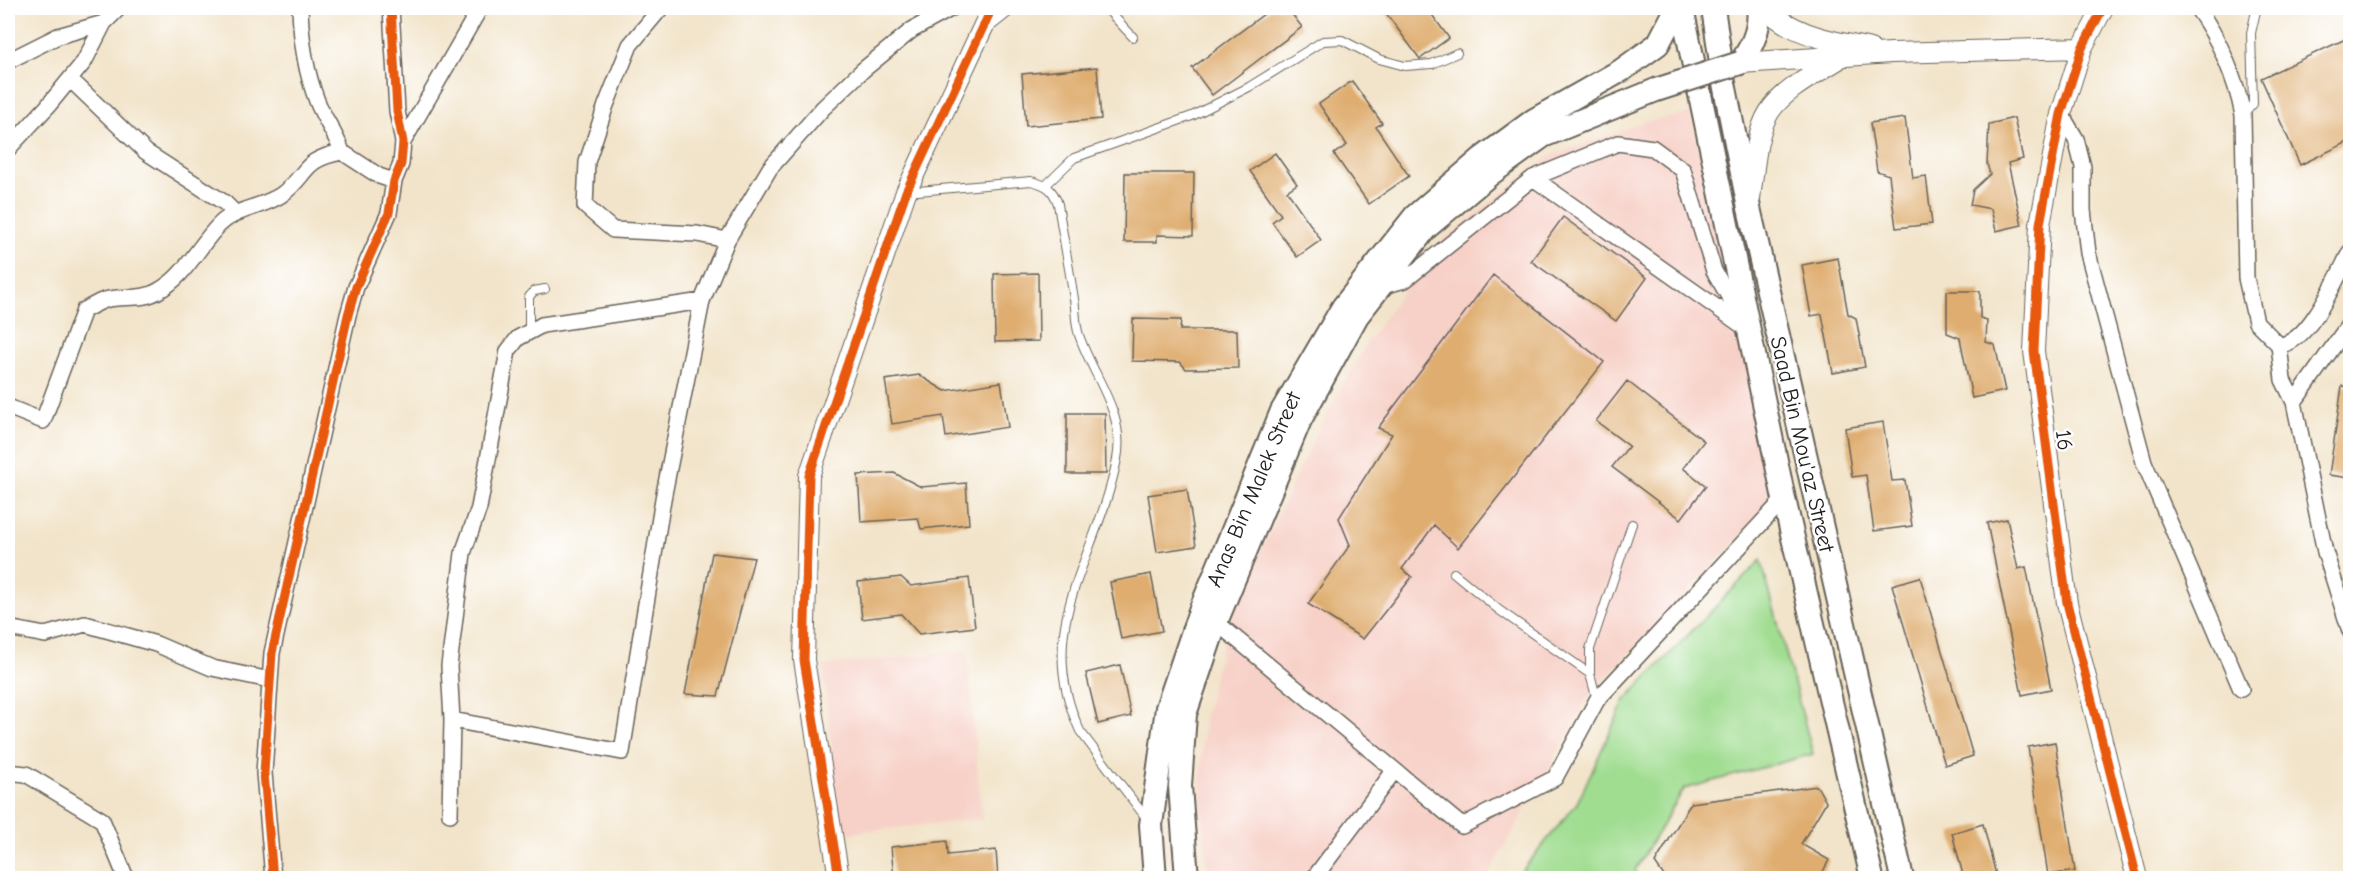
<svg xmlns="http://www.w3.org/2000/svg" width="2358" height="886" font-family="'Comic Neue',sans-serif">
  <rect width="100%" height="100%" fill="#fff"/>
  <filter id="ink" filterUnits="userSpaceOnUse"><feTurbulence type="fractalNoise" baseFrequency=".0167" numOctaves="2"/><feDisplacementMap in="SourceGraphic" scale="12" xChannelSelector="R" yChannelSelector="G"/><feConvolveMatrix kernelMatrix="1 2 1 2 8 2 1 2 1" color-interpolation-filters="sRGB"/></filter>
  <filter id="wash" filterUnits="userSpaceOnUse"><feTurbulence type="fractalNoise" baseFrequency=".008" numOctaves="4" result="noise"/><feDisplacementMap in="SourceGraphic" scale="24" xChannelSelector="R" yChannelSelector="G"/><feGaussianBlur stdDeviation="1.35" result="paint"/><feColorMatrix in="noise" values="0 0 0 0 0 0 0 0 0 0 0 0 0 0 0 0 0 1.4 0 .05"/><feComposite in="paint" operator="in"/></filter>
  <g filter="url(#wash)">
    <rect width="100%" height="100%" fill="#f2e4ca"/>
    <path fill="#f7d1c8" d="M1690,113L1743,333L1777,498L1590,694L1487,878H1208L1200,783L1204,718L1228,622L1314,438L1369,339L1435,246L1550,156L1645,122Z
      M967,650L982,819L841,834L823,666Z"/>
    <path fill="#a0dd91" stroke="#5e7c56" stroke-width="1.5" d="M1761,560L1813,754L1684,789L1635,870L1639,878H1516L1577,803L1625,700Z"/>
    <g id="blocks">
      <path fill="#dfad70" d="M1272,8H1287L1302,27L1212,95L1192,68Z
        M1382,8H1427L1449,38L1420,59Z
        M2350,37V141L2300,165L2261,78Z
        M1097,67L1101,119L1026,126L1022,74Z
        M1352,81L1382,123L1376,127L1409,176L1369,204L1334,154L1347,145L1319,104Z
        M1905,118L1913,178L1926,176L1932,224L1896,228L1889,175L1877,171L1870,123Z
        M2014,118L2023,159L2008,163L2022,225L1996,231L1991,209L1970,205L1973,190L1990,174L1987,164L1989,124Z
        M1275,153L1297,184L1287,191L1321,240L1297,257L1272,222L1281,215L1250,171Z
        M1125,173H1194L1193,236L1157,235V242H1124Z
        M1563,217L1647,278L1616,321L1531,261Z
        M1838,258L1848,314L1856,318L1865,367L1833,373L1822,314L1811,316L1802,265Z
        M1038,273L1039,341L995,342L994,274Z
        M1493,275L1604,362L1458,548L1434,525L1402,569L1412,577L1363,639L1308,604L1350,545L1339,518L1392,434L1378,428Z
        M1947,291H1980V318L1987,320L1986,342L1995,345L2005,391L1972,398L1960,338L1947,333Z
        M1133,319L1181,320L1180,330H1237L1238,368L1186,369L1180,362L1132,361Z
        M919,375L945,391L1001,382L1008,427L946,437L943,416L892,424L885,380Z
        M1627,381L1704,441L1683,468L1706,486L1681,519L1612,467L1629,446L1596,421Z
        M2342,386L2350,387V478L2329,475Z
        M1067,413H1105L1106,474H1067Z
        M1883,422L1892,481L1905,480L1912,526L1874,531L1866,475L1852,477L1845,428Z
        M894,473L921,487L966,483L969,524L921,529L918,518L861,522L858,475Z
        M1187,489L1196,546L1157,552L1148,495Z
        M2007,519L2018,569L2026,567L2051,689L2022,695L1987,523Z
        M712,553L754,558L718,696L685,694Z
        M1151,574L1162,631L1121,639L1110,582Z
        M901,577L911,586L969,578L975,627L919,634L901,614L862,619L858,582Z
        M1920,577L1973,756L1945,765L1892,585Z
        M1120,665L1131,716L1098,724L1086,673Z
        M2055,742L2075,871L2048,875L2028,747Z
        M1817,786L1826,802L1801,844L1829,860L1819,879H1666L1655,863L1691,803Z
        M1983,824L1997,879H1964L1952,833Z
        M947,841L948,855L996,850L998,879H894L891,847Z"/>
    </g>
  </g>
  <g filter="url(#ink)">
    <use href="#blocks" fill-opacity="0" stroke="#676259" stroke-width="1.5"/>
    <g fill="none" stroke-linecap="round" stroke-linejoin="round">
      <defs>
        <path id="service" d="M1106,8L1133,37
          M990,27L1014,8
          M2243,115L2253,104L2251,33L2256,11
          M1046,185L1074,158L1192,116L1249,87L1323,41L1342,40L1379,59L1405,66L1432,64L1457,53
          M907,192L1031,181C1047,185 1053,189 1058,204C1063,236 1069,267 1074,299C1076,311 1075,324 1079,335C1093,377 1126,413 1117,459C1098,559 1031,625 1080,731L1147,819
          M529,330V297L534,291L545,289
          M1454,573L1499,610L1590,674
          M1597,700L1590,674V649L1632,524"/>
        <path id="minor" d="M300,8C301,40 305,70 317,101C324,119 336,134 342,152
          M661,8L630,45L606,105L587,162L585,206L613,230L697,234L727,240L770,168L823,108L863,70L912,30L952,8
          M2197,8C2219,38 2236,79 2243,115L2246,278L2256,322L2279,345C2309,344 2337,277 2350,252
          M8,61L58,36L104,23
          M70,79L146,152L225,203L234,212
          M2061,114L2076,139L2083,167V210L2088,253L2144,462L2241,689
          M403,142L480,8
          M8,149L47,107L84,62L104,23L119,8
          M1533,178L1743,326
          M1382,286L1405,280L1533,178L1618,143L1653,148L1683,170L1714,271L1742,319
          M2279,345L2283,380L2294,402L2325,552L2350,631
          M2294,402L2350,323
          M8,407L43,421L84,310C91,307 98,302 105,300C122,295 142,301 158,291C186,276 198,246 220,224C237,208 261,208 281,195C309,175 300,160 342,152L379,176L394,181
          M1216,622L1462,826L1555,778L1597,700L1784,499
          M8,628L45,635L85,624L156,644L212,668L270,680
          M452,720L622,752L663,499L702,301L727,240
          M8,772L26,774L102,820L126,878
          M450,814L452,720L449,666L463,553L479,508L508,351L518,338L542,325L702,301
          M273,878L264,773L272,653L348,315L356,287L389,213L394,181L401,164L403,142L397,111L391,8
          M1314,878L1394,771"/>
        <path id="tertiary" d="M1766,8C1793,36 1834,41 1870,49
          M2103,8L2082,48L2061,114L2040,224L2034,351L2067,603L2137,878
          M1740,63L1891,53L2082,48
          M1750,199C1761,109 1759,107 1837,60
          M839,878L804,660L809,476L906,192L992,8"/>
        <path id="secondary" d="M1682,8L1784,499L1872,878
          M1713,8L1724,83L1749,208L1902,878
          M1740,63C1752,47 1761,29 1758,8
          M1155,878L1151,825L1167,708L1200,611L1282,411L1343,307L1415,216L1481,159L1534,120L1622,70L1658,44L1677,8
          M1187,878L1180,786L1185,714L1216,622L1300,420L1357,316L1426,228L1489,175L1543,136L1656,90"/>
      </defs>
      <use href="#service" stroke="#676259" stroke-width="10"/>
      <use href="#minor" stroke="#676259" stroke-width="18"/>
      <use href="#tertiary" stroke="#676259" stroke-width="22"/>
      <use href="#secondary" stroke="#676259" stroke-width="26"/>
      <use href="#service" stroke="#fff" stroke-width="8"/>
      <use href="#minor" stroke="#fff" stroke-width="15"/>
      <use href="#tertiary" stroke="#fff" stroke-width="20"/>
      <use href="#secondary" stroke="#fff" stroke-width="22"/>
      <defs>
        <path id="secondary-bridge" d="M1656,90L1740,63"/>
      </defs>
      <use href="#secondary-bridge" stroke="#676259" stroke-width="26" stroke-linecap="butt"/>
      <use href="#secondary-bridge" stroke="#fff" stroke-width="22"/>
      <defs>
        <path id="cycleway" d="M2103,8L2082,48L2061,114L2040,224L2034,351L2067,603L2137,878
          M273,878L264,773L272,653L348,315L356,287L389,213L394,181L401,164L403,142L397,111L391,8
          M839,878L804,660L809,476L906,192L992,8"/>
      </defs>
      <use href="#cycleway" stroke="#fff" stroke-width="13"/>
      <use href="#cycleway" stroke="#e8590c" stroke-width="9"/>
    </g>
  </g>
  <g text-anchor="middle" stroke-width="5" stroke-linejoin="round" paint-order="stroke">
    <g font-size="22" fill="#1c1c1c" stroke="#fff">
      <text transform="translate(2065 440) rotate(82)" y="8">16</text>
      <text transform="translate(1803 444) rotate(77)" y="8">Saad Bin Mou'az Street</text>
      <text transform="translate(1253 489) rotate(-67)" y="8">Anas Bin Malek Street</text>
    </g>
  </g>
  <rect width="2358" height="886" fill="none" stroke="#fff" stroke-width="30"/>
</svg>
